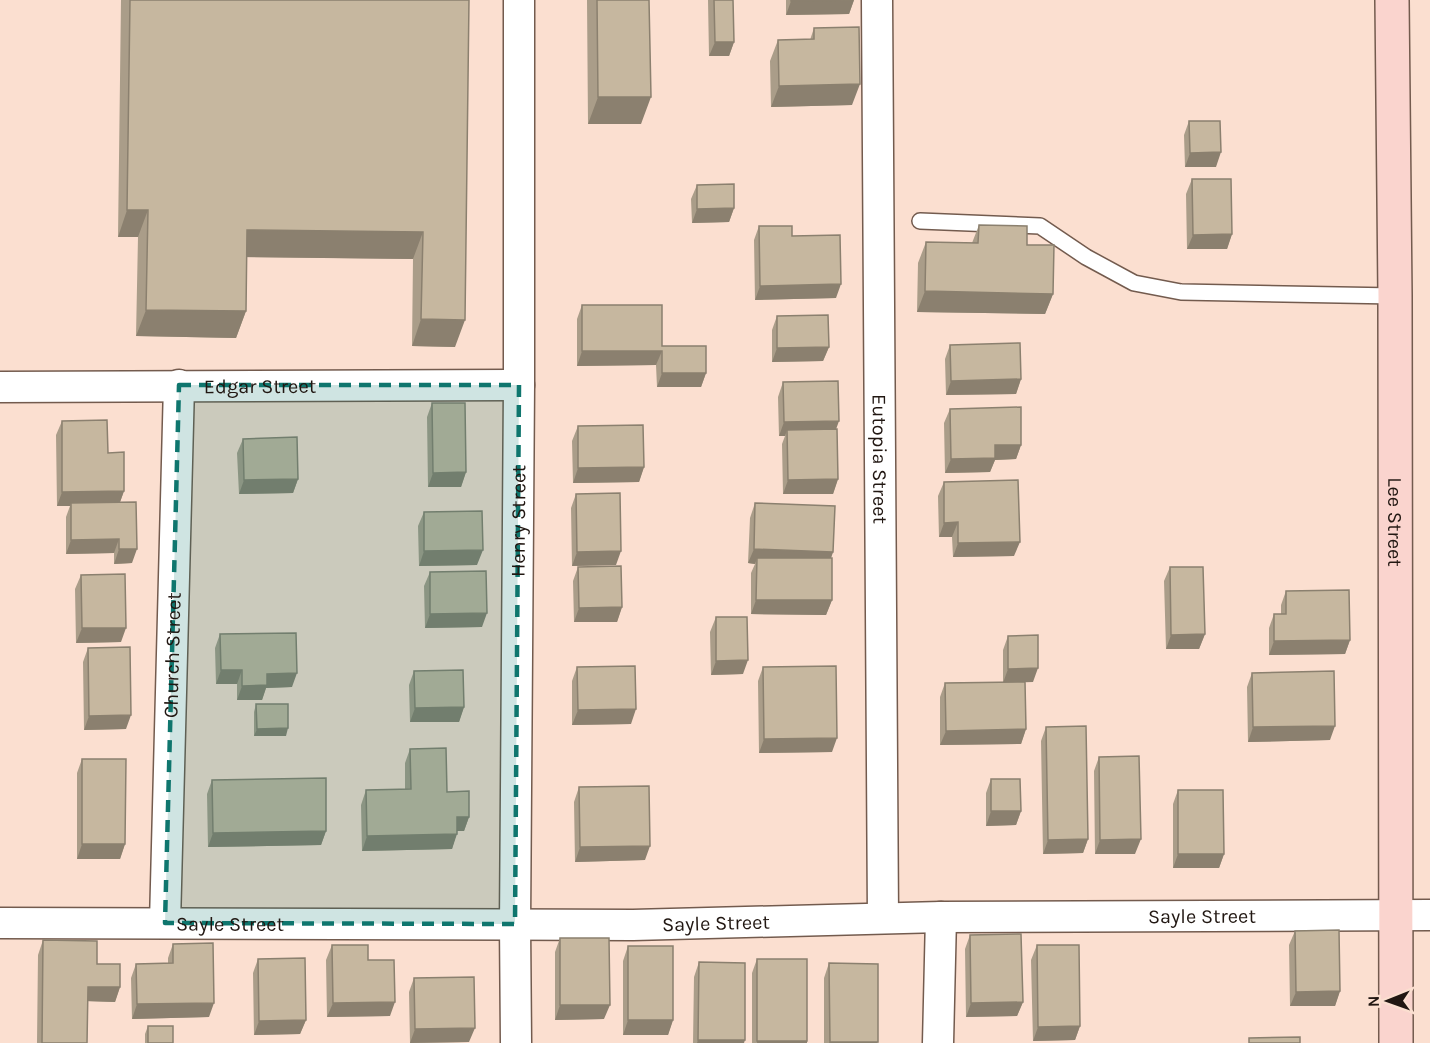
<svg xmlns="http://www.w3.org/2000/svg" width="1430" height="1043" font-family="Karla,sans-serif">
  <rect width="100%" height="100%" fill="#fbdfd0"/>
  <g fill="none" stroke-linecap="round" stroke-linejoin="round">
    <defs>
      <path id="service" d="M920,221L1040,226L1086,257L1134,283L1181,292L1395,296"/>
      <g id="minor">
        <path id="s1" d="M877,0L883,918"/>
        <path id="s2" d="M0,387L519,385"/>
        <path id="s3" d="M0,923L633,925L941,917L1430,915"/>
        <path id="s4" d="M165,923L179,385"/>
        <path id="s5" d="M516,1043L515,924L519,385V0"/>
        <path d="M938,1043L941,917"/>
      </g>
      <g id="secondary">
        <path id="s6" d="M1392,0L1395,296L1396,1043"/>
      </g>
    </defs>
    <use href="#service" stroke="#735b4e" stroke-width="18"/>
    <use href="#minor" stroke="#735b4e" stroke-width="33"/>
    <use href="#secondary" stroke="#735b4e" stroke-width="36"/>
    <use href="#service" stroke="#fff" stroke-width="15"/>
    <use href="#minor" stroke="#fff" stroke-width="30"/>
    <use href="#secondary" stroke="#fad4ce" stroke-width="33"/>
  </g>
  <path fill="#aa9d89" d="M121,0H469L455,347L412,346L413,259L246,257V311L236,338L136,336L138,237H118Z
    M587,0H649L641,124H588Z
    M708,0H733L734,42L729,56H709Z
    M786,0H854L849,14L786,15Z
    M814,28L852,105L771,107L770,61L778,40H810Z
    M1189,121L1216,167H1185L1184,135Z
    M1192,179L1232,234L1227,249H1187L1186,194Z
    M697,185L734,208L729,222L692,223L691,199Z
    M979,225L1027,245L1053,294L1045,314L917,312L918,263L926,242L972,243Z
    M759,226L792,236L836,298L755,300L754,240Z
    M582,305L662,346L706,373L701,387H657L656,365L577,366V319Z
    M777,316L829,347L823,361L772,362V330Z
    M950,345L1021,379L1016,394L946,395L945,359Z
    M783,382L836,429L838,479L833,494H783L782,444L785,436H779L778,397Z
    M432,403L466,472L461,487H428L427,417Z
    M950,409L1021,445L1016,459L995,460L990,472L945,473L944,423Z
    M62,421L108,453L124,491L120,502L132,563L114,564V553L66,554V517L70,506H57L56,435Z
    M578,426L644,467L639,482L573,483L572,441Z
    M243,439L298,479L293,493L239,494L237,453Z
    M944,482L1014,556L953,557L952,537H939L938,496Z
    M576,494L616,565L572,566L571,508Z
    M755,503L833,552L831,558L832,600L826,615L751,614V573L755,564L748,563L750,518Z
    M424,512L477,565L419,566L418,526Z
    M578,567L622,607L617,622H574L573,581Z
    M1170,567L1205,634L1199,649H1166L1164,581Z
    M430,572L482,627L425,628L424,586Z
    M81,575L121,642L76,643L75,589Z
    M1286,591L1350,640L1345,654L1269,655V628L1274,614H1281V605Z
    M716,617L743,674L711,675L710,632Z
    M220,634L292,687L266,688L262,700H237V684H216L215,648Z
    M1008,636L1033,682H1025L1026,729L1021,744L940,745V697L945,683L1003,682V650Z
    M88,648L126,729L84,730L83,662Z
    M577,667L631,724L572,725V681Z
    M763,667L832,752L759,753L758,681Z
    M414,671L464,707L459,722H410L409,685Z
    M1252,673L1330,740L1248,742L1247,687Z
    M256,704L286,736H254V712Z
    M1046,727L1088,839L1083,853L1043,854L1041,741Z
    M410,749L469,817L464,831H457L452,849L362,851L361,805L366,790L405,789V763Z
    M1099,757L1135,854H1095L1094,771Z
    M82,759L125,844L120,859H77V773Z
    M991,779L1021,811L1016,825L986,826V793Z
    M212,780L326,831L321,845L208,847L207,794Z
    M579,787L645,860L575,862L574,802Z
    M1178,790L1224,854L1219,868H1173V804Z
    M1295,931L1340,991L1335,1006H1290L1289,945Z
    M970,935L1023,1002L1017,1016L966,1017L965,949Z
    M560,938L604,1019L555,1020V952Z
    M43,940L97,964L120,987L115,1002L88,1001L87,1043H37L38,955Z
    M173,944L209,1017L132,1019L131,978L136,964L168,963V958Z
    M332,945L368,960L390,1016L327,1017L326,960Z
    M1037,945L1080,1026L1075,1040L1033,1041L1031,960Z
    M628,946L673,1020L668,1035H623V961Z
    M258,959L306,1020L300,1034L254,1035L253,973Z
    M757,959L807,1043H752V973Z
    M699,962L744,1043H693L694,977Z
    M829,963L877,1043H824V978Z
    M414,978L469,1042L410,1043L409,992Z
    M148,1026L173,1043H145V1034Z"/>
  <path fill="#8b806f" d="M854,0L849,14L786,15L791,1Z
    M715,42H734L729,56H709Z
    M860,84L852,105L771,107L779,86Z
    M598,97H651L641,124H588Z
    M1221,152L1216,167H1185L1190,153Z
    M734,208L729,222L692,223L697,209Z
    M127,210H148L138,237H118Z
    M247,230L423,232L413,259L237,257Z
    M1232,234L1227,249H1187L1193,235Z
    M841,284L836,298L755,300L760,286Z
    M925,291L1053,294L1045,314L917,312Z
    M146,310L246,311L236,338L136,336Z
    M421,319L465,320L455,347L412,346Z
    M829,347L823,361L772,362L777,348Z
    M582,351H662L656,365L577,366Z
    M662,373H706L701,387H657Z
    M1021,379L1016,394L946,395L951,381Z
    M839,421L834,435L787,430L785,436H779L784,422Z
    M995,445H1021L1016,459L995,460L990,472L945,473L951,459Z
    M644,467L639,482L573,483L578,468Z
    M466,472L461,487H428L433,473Z
    M298,479L293,493L239,494L244,480Z
    M838,479L833,494H783L788,480Z
    M124,491L119,505L71,503L70,506H57L62,492Z
    M958,522L952,537H939L944,523Z
    M119,539L114,553L66,554L71,540Z
    M1020,542L1014,556L953,557L958,543Z
    M119,549H137L132,563L114,564Z
    M754,549L833,552L828,566L757,558L755,564L748,563Z
    M483,550L477,565L419,566L424,551Z
    M621,551L616,565L572,566L577,552Z
    M756,600H832L826,615L751,614Z
    M622,607L617,622H574L579,608Z
    M487,613L482,627L425,628L430,614Z
    M82,628H126L121,642L76,643Z
    M1205,634L1199,649H1166L1171,635Z
    M1350,640L1345,654L1269,655L1274,641Z
    M748,660L743,674L711,675L716,661Z
    M1038,668L1033,682L1003,683L1008,669Z
    M221,670H242L237,684H216Z
    M297,673L292,687L266,688L262,700H237L242,686L267,674Z
    M464,707L459,722H410L415,708Z
    M636,709L631,724L572,725L578,710Z
    M131,715L126,729L84,730L89,716Z
    M1335,726L1330,740L1248,742L1253,727Z
    M288,728L286,736H254L257,729Z
    M1026,729L1021,744L940,745L946,731Z
    M837,738L832,752L759,753L764,739Z
    M991,811H1021L1016,825L986,826Z
    M457,817H469L464,831H452Z
    M326,831L321,845L208,847L213,833Z
    M457,834L452,849L362,851L367,836Z
    M1088,839L1083,853L1043,854L1048,840Z
    M1141,839L1135,854H1095L1100,840Z
    M82,844H125L120,859H77Z
    M650,846L645,860L575,862L580,847Z
    M1178,854H1224L1219,868H1173Z
    M88,987H120L115,1002L83,1001Z
    M1340,991L1335,1006H1290L1296,992Z
    M395,1002L390,1016L327,1017L333,1003Z
    M1023,1002L1017,1016L966,1017L971,1003Z
    M214,1003L209,1017L132,1019L137,1004Z
    M560,1005H610L604,1019L555,1020Z
    M306,1020L300,1034L254,1035L259,1021Z
    M628,1020H673L668,1035H623Z
    M1080,1026L1075,1040L1033,1041L1038,1027Z
    M475,1028L469,1042L410,1043L415,1029Z
    M698,1040H745L744,1043H697Z
    M757,1041H807V1043H757Z
    M830,1042H878L877,1043H829Z"/>
  <path fill="#c6b79f" stroke="#8b806f" stroke-width="1.5" d="M130,0H469L465,320L421,319L423,232L247,230L246,311L146,310L148,210H127Z
    M597,0H649L651,97H598Z
    M714,0H733L734,42H715Z
    M791,0H853L791,1Z
    M859,27L860,84L779,86L778,40L814,39V28Z
    M1189,121H1220L1221,152L1190,153Z
    M1192,179H1231L1232,234L1193,235Z
    M734,184V208L697,209V185Z
    M979,225L1027,226V245H1054L1053,294L925,291L926,242L978,243Z
    M759,226H792V236L840,235L841,284L760,286Z
    M582,305H662V346H706V373H662V351H582Z
    M828,315L829,347L777,348V316Z
    M1020,343L1021,379L951,381L950,345Z
    M838,381L839,421L784,422L783,382Z
    M432,403H465L466,472L433,473Z
    M1021,407V445H995V458L951,459L950,409Z
    M107,420L108,453L124,452V491L62,492V421Z
    M643,425L644,467L578,468V426Z
    M837,429L838,479L788,480L787,430Z
    M297,437L298,479L244,480L243,439Z
    M1018,480L1020,542L958,543V522L944,523V482Z
    M620,493L621,551L577,552L576,494Z
    M136,502L137,549H119V539L71,540V503Z
    M755,503L835,506L833,552L754,549Z
    M482,511L483,550L424,551V512Z
    M757,558H832V600H756Z
    M621,566L622,607L579,608L578,567Z
    M1170,567H1203L1205,634L1171,635Z
    M486,571L487,613L430,614V572Z
    M125,574L126,628H82L81,575Z
    M1349,590L1350,640L1274,641V614H1286V591Z
    M716,617H747L748,660L716,661Z
    M296,633L297,673L267,674V685L242,686V670H221L220,634Z
    M1038,635V668L1008,669V636Z
    M130,647L131,715L89,716L88,648Z
    M635,666L636,709L578,710L577,667Z
    M836,666L837,738L764,739L763,667Z
    M463,670L464,707L415,708L414,671Z
    M1334,671L1335,726L1253,727L1252,673Z
    M1025,682L1026,729L946,731L945,683Z
    M256,704H288V728L257,729Z
    M1086,726L1088,839L1048,840L1046,727Z
    M446,748L447,792L469,791V817H457V834L367,836L366,790L411,789L410,749Z
    M1139,756L1141,839L1100,840L1099,757Z
    M82,759H126L125,844H82Z
    M326,778V831L213,833L212,780Z
    M991,779H1020L1021,811H991Z
    M649,786L650,846L580,847L579,787Z
    M1178,790H1223L1224,854H1178Z
    M1339,930L1340,991L1296,992L1295,931Z
    M1021,934L1023,1002L971,1003L970,935Z
    M560,938H609L610,1005H560Z
    M43,940L97,941V964H120V987H88L87,1043H42Z
    M213,943L214,1003L137,1004L136,964L173,963V944Z
    M332,945H368V960H394L395,1002L333,1003Z
    M1037,945H1079L1080,1026L1038,1027Z
    M628,946H673V1020H628Z
    M305,958L306,1020L259,1021L258,959Z
    M757,959H807V1041H757Z
    M699,962L745,963V1040H698Z
    M829,963L878,964V1042H830Z
    M474,977L475,1028L415,1029L414,978Z
    M148,1026H173V1043H148Z
    M1300,1037V1043H1249V1038Z"/>
  <path fill="#0f766e" fill-opacity="0.2" stroke="#0f766e" stroke-width="4.5" stroke-dasharray="12 8" stroke-linejoin="round" d="M179,385H519L515,924L165,923Z"/>
  <g text-anchor="middle" stroke-width="6" stroke-linejoin="round" paint-order="stroke">
    <g font-size="20" fill="#211712" stroke="#fbdfd0">
      <text dy="7" stroke="none"><textPath href="#s2" startOffset="260">Edgar Street</textPath></text>
      <text dy="7" stroke="none"><textPath href="#s1" startOffset="459">Eutopia Street</textPath></text>
      <text dy="7" stroke="none"><textPath href="#s6" startOffset="522">Lee Street</textPath></text>
      <text dy="7" stroke="none"><textPath href="#s5" startOffset="522">Henry Street</textPath></text>
      <text dy="7" stroke="none"><textPath href="#s4" startOffset="268">Church Street</textPath></text>
      <text dy="7" stroke="none"><textPath href="#s3" startOffset="1202">Sayle Street</textPath></text>
      <text dy="7" stroke="none"><textPath href="#s3" startOffset="230">Sayle Street</textPath></text>
      <text dy="7" stroke="none"><textPath href="#s3" startOffset="716">Sayle Street</textPath></text>
    </g>
  </g>
  <g transform="translate(1388 1001) rotate(269)" stroke="#fbdfd0" stroke-width="4.5" paint-order="stroke">
  <path d="M0-4.5L10 22L0 15L-10 22Z" fill="#211712"/>
  <text y="-9" font-size="16" font-weight="bold" text-anchor="middle" fill="#211712">N</text>
  </g>
</svg>
